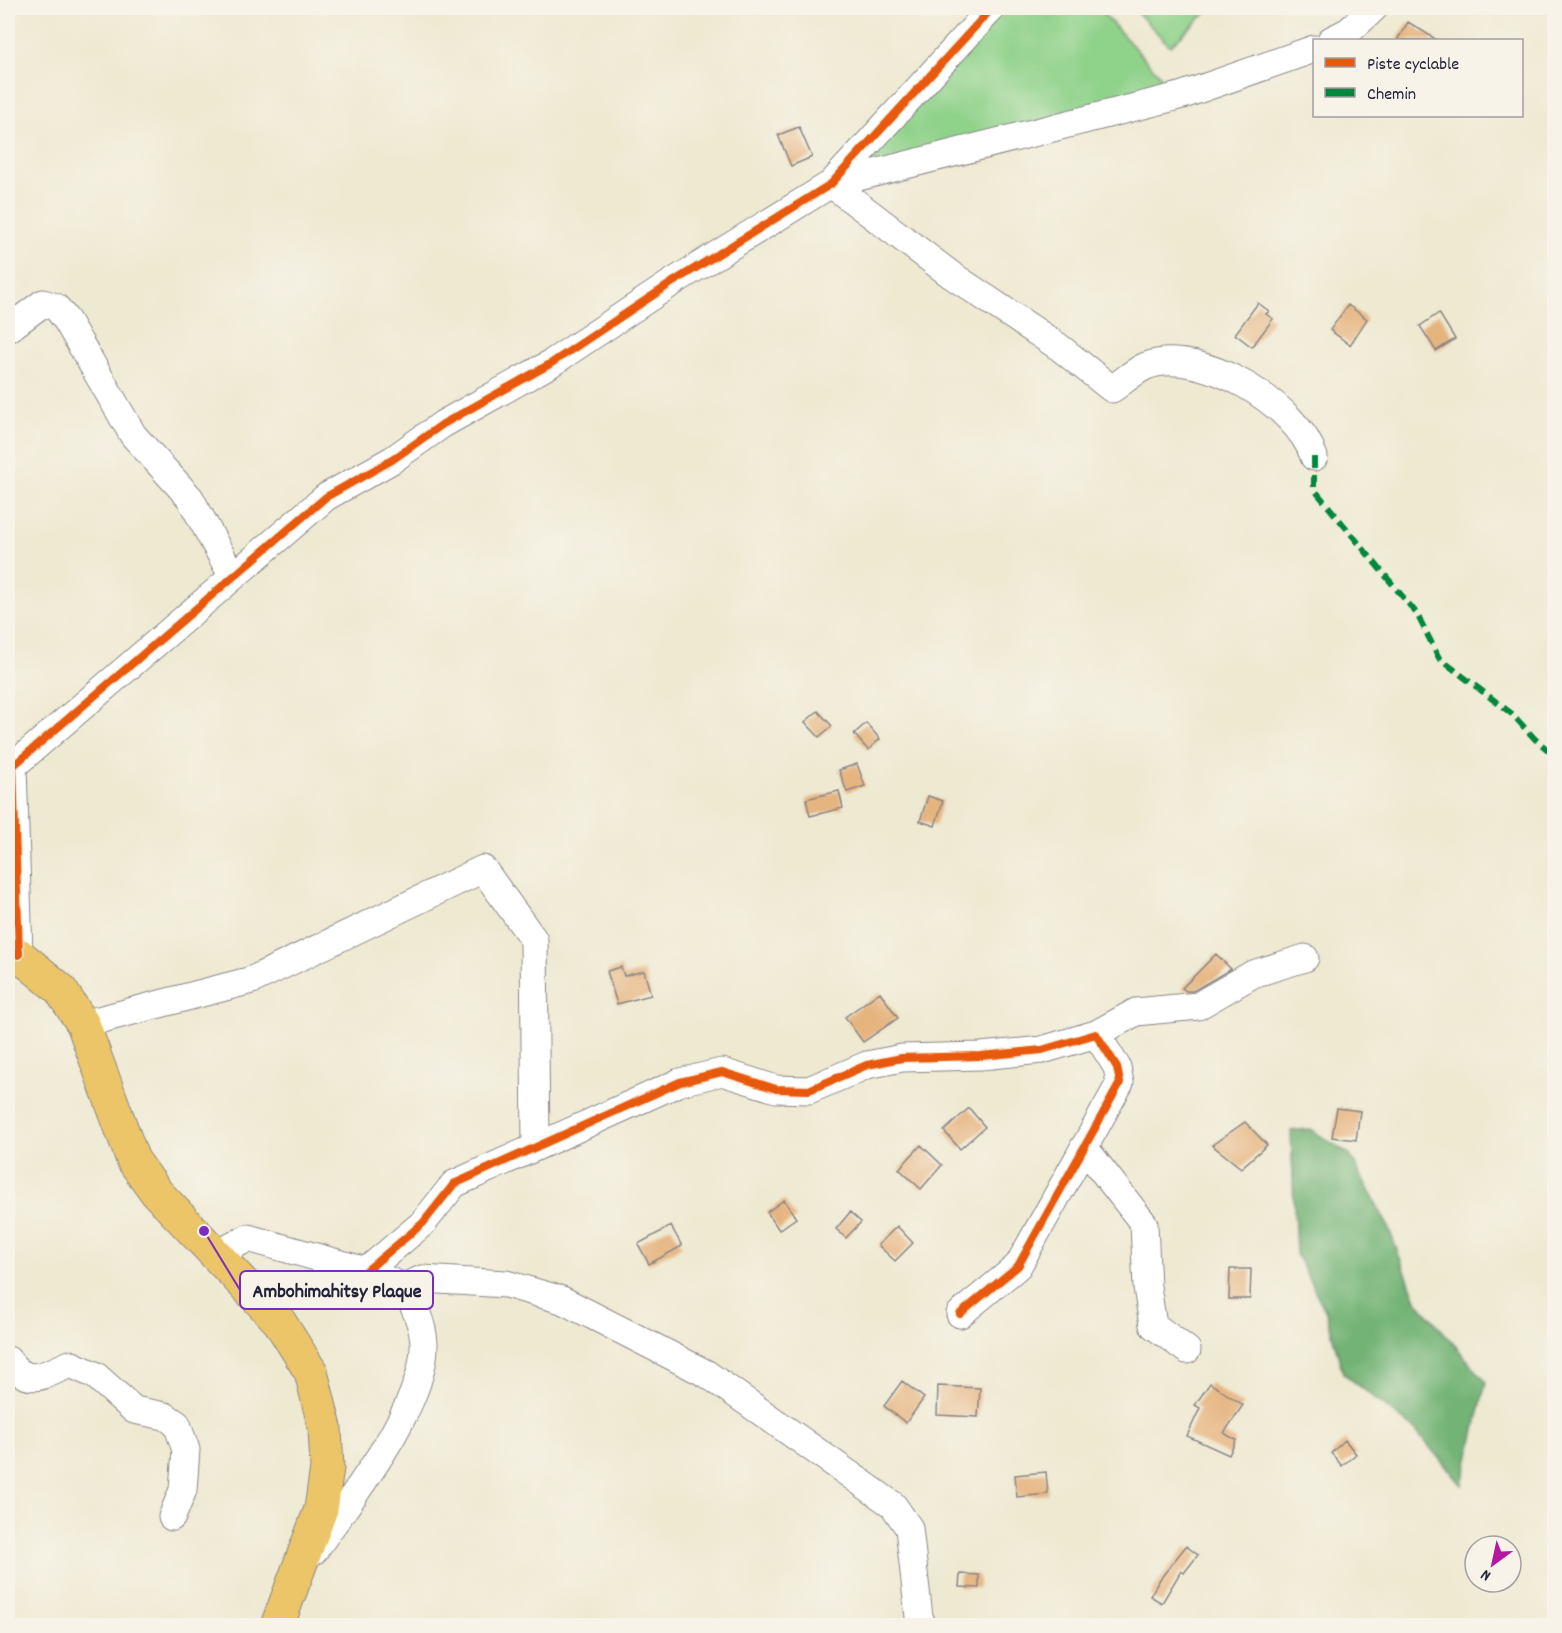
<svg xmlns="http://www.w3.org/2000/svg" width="1562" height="1633" font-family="Dekko,sans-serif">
  <rect width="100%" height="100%" fill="#f7f3e8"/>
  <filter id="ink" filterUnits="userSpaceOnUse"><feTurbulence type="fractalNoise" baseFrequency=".0167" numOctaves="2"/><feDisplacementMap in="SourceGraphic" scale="12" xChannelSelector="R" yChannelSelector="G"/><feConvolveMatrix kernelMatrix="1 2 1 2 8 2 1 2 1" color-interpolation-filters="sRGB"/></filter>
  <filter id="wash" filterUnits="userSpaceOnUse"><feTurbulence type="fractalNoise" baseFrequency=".008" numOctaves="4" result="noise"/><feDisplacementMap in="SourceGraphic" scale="24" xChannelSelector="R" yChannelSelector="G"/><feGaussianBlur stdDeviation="1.35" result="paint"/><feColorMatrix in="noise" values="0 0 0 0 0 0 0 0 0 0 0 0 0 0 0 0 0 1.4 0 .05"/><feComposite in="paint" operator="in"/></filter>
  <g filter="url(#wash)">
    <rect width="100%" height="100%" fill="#eee9d1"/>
    <path fill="#8fd28a" stroke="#587a62" stroke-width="1.5" d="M1001,8H1098L1176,93L882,168L871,157Z
      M1133,8H1211L1170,46Z"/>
    <path fill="#73b476" stroke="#4a6b58" stroke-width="1.5" d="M1310,1129L1350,1155L1387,1224L1416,1300L1486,1382L1462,1485L1414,1429L1343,1373L1326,1312L1296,1254L1291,1131Z"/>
    <g id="blocks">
      <path fill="#e6b47f" d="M1408,22L1437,40H1397Z
        M799,127L812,157L791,166L778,135Z
        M1258,303L1269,311L1266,314L1273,319L1252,347L1235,334Z
        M1348,305L1367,319L1350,345L1330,330Z
        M1439,313L1455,339L1436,351L1420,326Z
        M818,711L832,726L819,737L805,722Z
        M866,723L880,739L868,750L854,734Z
        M857,764L865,786L847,792L839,770Z
        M839,791L843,808L810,816L806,799Z
        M928,796L943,801L935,826L920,821Z
        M1216,954L1231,969L1193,991H1186L1182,988Z
        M621,967L624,976L644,971L651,995L617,1004L607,971Z
        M880,992L898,1018L863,1042L845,1017Z
        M969,1108L985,1127L960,1149L944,1131Z
        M1337,1108L1360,1111L1356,1140L1332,1137Z
        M1245,1122L1267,1145L1241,1168L1212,1145Z
        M921,1145L942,1165L921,1189L899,1169Z
        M784,1200L796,1218L779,1230L767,1212Z
        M850,1212L861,1222L846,1238L836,1229Z
        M671,1226L682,1246L649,1264L638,1244Z
        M897,1226L913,1243L895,1261L878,1245Z
        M1230,1269H1251L1250,1299H1229Z
        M902,1381L924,1398L906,1423L884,1406Z
        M1210,1383L1243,1405L1224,1433L1236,1440L1229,1455L1187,1436L1200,1408L1195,1405Z
        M938,1386L980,1388L978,1417L937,1415Z
        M1345,1440L1356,1454L1342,1466L1331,1453Z
        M1046,1472L1048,1494L1017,1497L1015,1475Z
        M1186,1546L1198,1555L1184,1573L1181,1571L1162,1603L1150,1596L1160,1579Z
        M960,1574L979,1575V1588L959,1587Z"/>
    </g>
  </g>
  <g filter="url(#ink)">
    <use href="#blocks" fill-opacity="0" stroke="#888686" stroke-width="1.5"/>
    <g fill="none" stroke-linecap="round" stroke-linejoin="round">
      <defs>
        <path id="minor" d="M1331,40L1349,31L1374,8
          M831,184L950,274L1059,347L1112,389C1123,382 1134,371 1146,366C1200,345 1299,406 1314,457
          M831,184L1183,95L1314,49
          M8,329L43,303L56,307L67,321L133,435L190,498L233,577
          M19,955L13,766L326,497L392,460L443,424L550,364L673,282L831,184L992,8
          M83,1024L252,980L483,869L534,940L536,1147
          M1096,1034L1136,1012L1198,1006L1253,974L1305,958
          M1084,1147L1144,1224L1147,1287L1153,1325L1187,1350
          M215,1255L248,1238L366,1271L404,1287L422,1279L506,1284L562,1300L707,1374L893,1505L909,1528L919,1617L923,1626
          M366,1271L423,1223L454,1184L680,1082L722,1072L776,1089L809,1090L867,1065L902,1058L981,1056L1042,1050L1096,1034L1117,1067L1120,1083L1018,1266L960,1314
          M8,1360C28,1388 44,1375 70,1364L95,1375L134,1410L165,1416L177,1424L186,1450L183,1490L172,1517
          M314,1551C349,1500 426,1406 424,1343C423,1323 413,1304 404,1287"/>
        <path id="major" d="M8,950L19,955L60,989L83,1024L133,1160L157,1193L279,1321L311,1372L325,1428L327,1468L321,1509L277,1626"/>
      </defs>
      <use href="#minor" stroke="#888686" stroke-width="29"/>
      <use href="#major" stroke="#888686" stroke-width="35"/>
      <use href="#minor" stroke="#fff" stroke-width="27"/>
      <use href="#major" stroke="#edc569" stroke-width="33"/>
      <path stroke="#00873e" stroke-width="6" stroke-dasharray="12 6" stroke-linecap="butt" d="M1314,457V489L1417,614L1439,658L1512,714L1535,739L1554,755"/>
      <defs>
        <path id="cycleway" d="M19,955L13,766L326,497L392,460L443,424L550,364L673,282L831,184L992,8
          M366,1271L423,1223L454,1184L680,1082L722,1072L776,1089L809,1090L867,1065L902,1058L981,1056L1042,1050L1096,1034L1117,1067L1120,1083L1018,1266L960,1314"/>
      </defs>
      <use href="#cycleway" stroke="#f7f3e8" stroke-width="11"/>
      <use href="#cycleway" stroke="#e8590c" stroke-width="8"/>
    </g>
  </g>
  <path fill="none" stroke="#7b2cbf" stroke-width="2" d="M204 1231L240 1290"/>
  <circle fill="#7b2cbf" stroke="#f7f3e8" stroke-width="2" cx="204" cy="1231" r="6"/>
  <rect fill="#f7f3e8" stroke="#7b2cbf" stroke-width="2" x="240" y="1271" width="193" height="38" rx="6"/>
  <g font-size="20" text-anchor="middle" font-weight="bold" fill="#22223b">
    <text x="337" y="1297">Ambohimahitsy Plaque</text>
  </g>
  <rect width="1562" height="1633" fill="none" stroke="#f7f3e8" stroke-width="30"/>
  <rect x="1313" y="39" width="210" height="78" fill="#f7f3e8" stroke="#a29fa3" stroke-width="1.5"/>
  <rect x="1325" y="58" width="30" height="9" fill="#e8590c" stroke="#a29fa3" stroke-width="1.5"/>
  <text x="1367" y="69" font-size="18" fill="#22223b">Piste cyclable</text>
  <rect x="1325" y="88" width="30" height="9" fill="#00873e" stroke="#a29fa3" stroke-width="1.5"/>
  <text x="1367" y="99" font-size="18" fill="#22223b">Chemin</text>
  <g transform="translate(1493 1564) rotate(213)"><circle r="28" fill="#f7f3e8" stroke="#a29fa3" stroke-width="1.5"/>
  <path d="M0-4.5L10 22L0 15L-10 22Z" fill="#b5179e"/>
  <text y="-9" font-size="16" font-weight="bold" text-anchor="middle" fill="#22223b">N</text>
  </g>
</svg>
